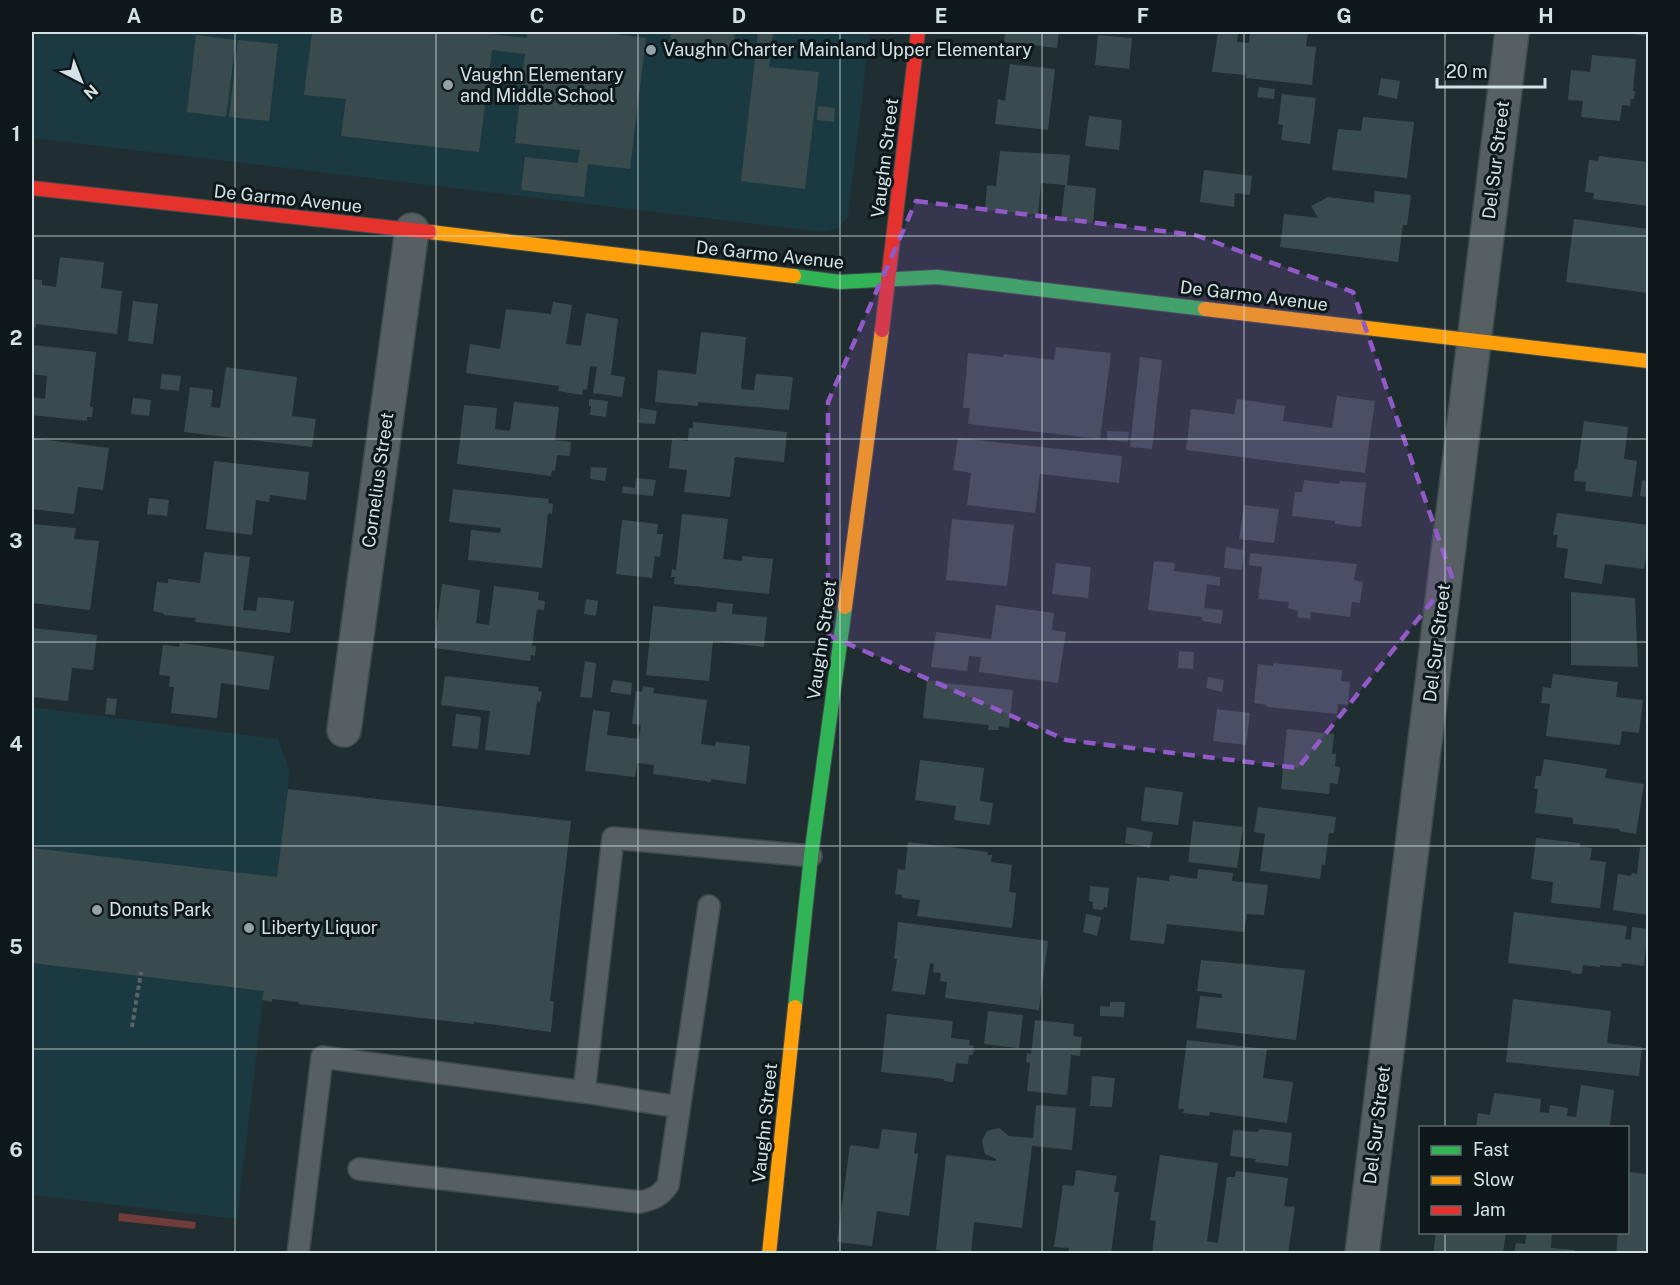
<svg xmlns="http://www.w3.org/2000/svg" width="1680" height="1285" font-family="'Public Sans',sans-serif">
  <rect width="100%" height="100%" fill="#212e31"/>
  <path fill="#1b3940" d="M32,32H870L848,216L839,228L824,232L32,138Z
    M32,707L278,739L290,771L237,1219L32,1195Z"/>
  <path fill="#6f3b3b" d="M119,1213L196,1222L195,1229L118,1221Z"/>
  <path fill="#3a4b4e" d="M312,32H472L527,38V32H599L646,38L630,169L588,164L584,197L521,190L525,157L578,163L580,150L515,143L525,54L492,50L479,152L341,136L346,99L304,95Z
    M671,32H735L732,55L669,48Z
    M758,32H773L769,67L819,72L805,189L741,181Z
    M1005,32H1059L1057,48L1004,42Z
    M1218,32H1238L1237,42L1249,43L1250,32H1308L1306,46L1316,47L1312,85L1246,78V75L1212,72Z
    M1624,32H1648V36L1624,33Z
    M196,35L236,40L226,117L187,112Z
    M1098,35L1132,38L1129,69L1095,65Z
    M238,40L278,44L269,121L229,117Z
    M1592,55L1636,59L1633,91H1635L1634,99H1631L1630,106L1622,105L1620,121L1581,117L1583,101L1568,100L1571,70L1590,72Z
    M1010,64L1055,69L1048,130L995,124L998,99L1005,101Z
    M1381,78L1400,81L1397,99L1378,95Z
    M1259,87L1275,89L1274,99L1257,97Z
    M1282,94L1316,98L1310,144L1281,140L1283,125L1278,124Z
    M818,106L835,108L834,122L817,120Z
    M1089,116L1122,120L1119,150L1085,146Z
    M1363,117L1414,122L1407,178L1332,170L1338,129L1361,131Z
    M1000,151L1070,155L1067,185L1096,188L1093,223L1061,220L1065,185L1041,183L1038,215L985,210L987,185L996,186Z
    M1599,156L1648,162V206L1593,199L1594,193L1585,192L1589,160L1598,161Z
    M1204,170L1252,176L1250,195L1235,193L1234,207L1200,202Z
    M1375,191L1411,195L1407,225H1403L1398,262L1280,247L1284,214L1318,218L1311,206L1328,197L1374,203Z
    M1574,219L1648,229V293L1566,282Z
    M60,257L104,262L101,288L122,291L117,334L36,324V328L32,327V279L42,280V285L56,287Z
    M133,301L158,304L153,344L128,341Z
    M553,302L572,305L566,344L581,346L586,313L618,319L611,375L625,377L622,397L593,393L597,367L590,366L587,390L583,389L582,395L558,391L559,386L466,373L470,344L500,349L506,309L551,314Z
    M701,332L746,337L741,389L754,390L756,374L793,377L789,410L698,402V406L655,402L658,370L696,374Z
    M32,345L96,352L90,407H93L92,417H87V421L32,415V397L45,399L47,376L32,374Z
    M1056,347L1111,353L1100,439L968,424L970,408H963L968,353L1003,357L1004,354L1054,360Z
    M1140,357L1162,360L1152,449L1130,447Z
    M226,367L297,377L292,416L316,419L312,447L184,432L190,387L213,390L211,407L220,408Z
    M162,374L181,376L179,391L160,389Z
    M1337,396L1375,401L1365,473L1186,450L1191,409L1234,414L1237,399L1285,406L1283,421L1332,428Z
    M133,398L151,400L149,416L131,414Z
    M589,399L608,401L606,417L590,415L591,406H589Z
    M514,402L559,407L555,440L571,442L570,456L557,455L555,471L552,470L551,476L457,464L464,405L497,408L495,429L510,431Z
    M640,408L657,411L655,424L639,423Z
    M1584,421L1628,427L1624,459L1637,461L1632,497L1585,491L1586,482L1574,481L1575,469H1577Z
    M693,422L787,432L784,462L735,457L730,497L684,492L687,470L669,468L672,439L688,441L689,428H693Z
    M1107,431L1129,432L1128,442L1107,440Z
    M32,438L109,448L103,490L78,487L74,514L32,509L34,476H32Z
    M958,438L1122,456L1119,483L1040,474L1035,513L967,505L971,473L953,470Z
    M214,461L309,472L306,500L270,495L269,502L256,500L252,535L206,529Z
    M591,467L607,468L605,481L590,479Z
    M636,478L656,480L653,496L622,493L623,486L635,488Z
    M1304,480L1339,484L1340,481L1366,483L1361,527L1335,524V521L1292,516L1295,492H1302Z
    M1642,480L1648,481V497L1640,496Z
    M453,489L549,499L548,503L553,504L552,514L548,513L542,568L468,560L471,530L500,533L501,528L449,522Z
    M149,498L169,500L167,516L147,514Z
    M1244,505L1279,509L1274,543L1239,539Z
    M1557,513L1648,525V548L1644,569L1605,564L1602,584L1564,578L1568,549L1556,547L1558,535H1553Z
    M682,514L728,519L723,559L742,561V556L773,559L769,594L674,584L675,577H671L672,569L676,570Z
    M952,519L1014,525L1007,586L946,580Z
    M622,520L658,524L657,534H663L660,557L655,556L652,578L616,574Z
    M32,524L76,528L74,539L99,541L90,610L32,603Z
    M1226,547L1244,550L1242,570L1224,568Z
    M204,552L250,557L243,610L256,611L258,597L294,601L290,633L195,622L196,618L164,615L163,613L153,611L157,582L168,583V579L200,583Z
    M1250,553L1357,564L1354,580L1363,582L1360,603L1352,602L1350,617L1311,612L1310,619L1297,617L1298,611L1288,608L1289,602L1258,599L1262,567L1249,565Z
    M1154,561L1175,563L1174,571L1220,577V586L1207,584L1204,608L1223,610L1221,624L1202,621V617L1148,610Z
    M1056,563L1091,567L1088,598L1052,594Z
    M442,584L480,590L476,623L489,625L494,586L539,592L538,600L545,601L544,610L537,609L532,646H536L535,656L531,655L530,661L434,648Z
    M1571,592L1635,598L1638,667L1571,665Z
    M586,599L598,601L596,616L584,614Z
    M717,602L733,604L732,614L767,617L764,647L713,641L709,681L646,675L653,606L716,612Z
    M996,605L1054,613L1052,630L1066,632L1058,683L979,672L981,657L969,656L967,671L931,667L936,632L991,639Z
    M32,628L97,635L93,670L72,668L68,701L32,697Z
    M180,643L274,656L269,690L221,683L217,718L171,713L174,687H169L170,676L159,675L163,645L179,647Z
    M1179,651L1194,652L1193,669L1178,668Z
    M585,661L596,663L592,698L580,697Z
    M1273,663L1342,670L1341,681L1350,682L1348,705L1338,704L1337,714L1267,707V705L1254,703L1258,664L1273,666Z
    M1553,674L1618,682L1616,697L1643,700L1639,733L1622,731L1620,745L1546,736L1550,704L1541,703L1543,687L1551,688Z
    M445,676L539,687L538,691L542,692L540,702L537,701L530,755L485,750L490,711L441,705Z
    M1208,677L1224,680L1222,692L1206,688Z
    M613,680L632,683L631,695L610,692Z
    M927,680L945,682L944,683L1013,690L1009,728L999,726L998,730H988L989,725L923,718Z
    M643,686L654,688L653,693L707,700L701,744L715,746L716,742L750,746L746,784L711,779V782L653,774L654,765L637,763L635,777L585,771L593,710L610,712L607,735L639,739L641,725L632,724L636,691L642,692Z
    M107,698L117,699L115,715L105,714Z
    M1217,709L1250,713L1246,745L1213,741Z
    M456,714L481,717L478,749L452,746Z
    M1287,729L1334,734L1332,754H1336L1335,766L1340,767L1338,784L1330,783L1329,794L1281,789Z
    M1544,759L1607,769L1605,778L1644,784L1636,834L1619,831L1620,829L1573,824V818L1535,813L1538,789H1534L1536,776H1541Z
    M920,760L984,768L980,801L993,803L990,825L954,820L956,806L915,800Z
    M1145,787L1183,792L1178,825L1141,821Z
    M288,789L571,821L550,1001H554L551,1032L474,1022V1024L299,1004V1002L272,999V1002L262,1000L264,991L32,963V848L277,877Z
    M1258,807L1336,817L1334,833H1329L1325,865L1322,864L1320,879L1260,871L1265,834L1254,832Z
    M1193,821L1243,827L1237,868L1188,862Z
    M1127,827L1153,832L1150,848L1125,843Z
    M1536,838L1580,843V847L1592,848L1590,860L1606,862L1600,908L1551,903L1553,882L1531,879Z
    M908,842L988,852L987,855H992L991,862L1012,865L1009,892L1016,893L1012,928L917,916L920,900L902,898V895L895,894L898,869L905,870Z
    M1640,847L1648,848V915L1613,910L1618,874L1631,876L1632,873L1637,874Z
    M1198,869L1233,873L1232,881L1268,885L1264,915L1247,914L1244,932L1167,924L1164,944L1130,940L1137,877L1169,881L1170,875L1197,879Z
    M1090,886L1109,888L1107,907H1104L1103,910L1093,909V902L1089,901Z
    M1514,912L1627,926L1625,939L1631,940L1632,927L1648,929L1644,966L1622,963L1621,967L1600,965V967L1583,965L1582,973L1579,974L1571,973L1572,971L1508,963Z
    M1086,914L1101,917L1097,936L1083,932Z
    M898,922L1048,941L1039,1010L945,998L947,982L940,981L941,973L933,972L934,964L930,963L925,995L892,991L897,959H894Z
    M1201,960L1305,970L1296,1040L1196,1028L1200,996L1222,998V994L1197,991Z
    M1513,999L1611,1011L1607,1043L1642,1047L1639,1076L1506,1062Z
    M1110,1002H1125L1124,1017L1100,1016V1006L1110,1007Z
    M988,1011L1023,1015L1019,1048L984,1044Z
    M887,1014L953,1021L951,1038L970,1040L969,1045L974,1046L973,1055H969L968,1064L956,1063L953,1082L944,1081V1079L881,1072Z
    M1035,1020L1074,1024L1073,1036L1082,1037L1080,1056L1071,1055L1067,1095L1027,1091L1030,1063L1026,1062L1027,1053L1031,1054Z
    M1187,1040L1267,1049L1263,1078L1293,1082L1287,1123L1210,1112L1209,1116L1183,1113L1184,1109H1178Z
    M1092,1076L1115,1078L1112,1107L1090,1106Z
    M1581,1085L1614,1090L1610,1125H1612V1128H1476L1478,1113L1490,1115L1494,1093L1541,1099L1540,1112L1549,1113L1550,1105L1568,1108L1567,1116L1576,1117Z
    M1036,1105L1076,1108L1072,1150L1032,1146L1022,1228L974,1222L971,1254L936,1250L946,1155L996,1161V1159L985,1154L982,1141L987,1131L999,1128L1009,1136L1033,1138Z
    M882,1129L917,1133L914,1153L918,1154L909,1216L877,1211L872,1246L837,1242L850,1145L879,1149Z
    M1259,1129L1292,1133L1288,1166L1255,1162L1256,1159L1230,1156L1233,1130L1258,1132Z
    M1160,1155L1218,1163L1207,1241L1218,1243L1227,1177H1235L1236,1171L1288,1178L1284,1206L1295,1207L1288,1254H1152L1156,1221L1150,1220Z
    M1076,1170L1117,1176L1114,1192H1119L1111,1254H1068L1069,1248L1054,1247L1063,1185L1074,1186Z
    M1628,1172L1648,1174V1254H1616L1618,1232H1628Z
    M1436,1232H1506L1503,1254H1433Z
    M1527,1232H1552L1551,1248L1575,1250L1574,1254H1514L1516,1243L1525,1244Z"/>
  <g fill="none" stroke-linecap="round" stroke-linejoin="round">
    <defs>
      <path id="lane" d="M584,1092L679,1107
        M359,1169L640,1202C654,1199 660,1196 668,1185L709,906
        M298,1254L322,1057L584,1092L613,838L811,856"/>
      <path id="street" d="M344,730L412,230
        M1362,1254L1512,32"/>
      <path id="fast" d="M794,276L840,282L937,277L1205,309
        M795,1007L811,856L845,607"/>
      <path id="slow" d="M430,232L794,276
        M1205,309L1648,361
        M845,607L882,330
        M769,1254L795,1007"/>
      <path id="jam" d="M32,188L430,232
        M882,330L918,32"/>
    </defs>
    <use href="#lane" stroke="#3f4b4d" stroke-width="24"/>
    <use href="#street" stroke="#3f4b4d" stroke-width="36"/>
    <use href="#fast" stroke="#3f4b4d" stroke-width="16"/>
    <use href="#slow" stroke="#3f4b4d" stroke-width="16"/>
    <use href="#jam" stroke="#3f4b4d" stroke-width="16"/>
    <path stroke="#5a6365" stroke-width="4" stroke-dasharray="4.5 3" stroke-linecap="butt" d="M132,1027L141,972"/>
    <use href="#lane" stroke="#565f61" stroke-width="21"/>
    <use href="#street" stroke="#565f61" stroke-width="33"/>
    <use href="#fast" stroke="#30b455" stroke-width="14"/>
    <use href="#slow" stroke="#ff9f0a" stroke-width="14"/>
    <use href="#jam" stroke="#e5322d" stroke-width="14"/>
  </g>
  <path fill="#915ac8" fill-opacity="0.2" stroke="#915ac8" stroke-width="4.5" stroke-dasharray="12 8" stroke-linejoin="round" d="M916,201L1195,235L1353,292L1452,577L1298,768L1066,740L828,635V402Z"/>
  <path fill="none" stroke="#d4e2e5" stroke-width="1.5" stroke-opacity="0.55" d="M235,32V1254M436,32V1254M638,32V1254M840,32V1254M1042,32V1254M1244,32V1254M1445,32V1128M32,236H1648M32,439H1648M32,642H1648M32,846H1648M32,1049H1648M1445,1232V1254"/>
  <g fill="#95a3a6" stroke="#0e181a" stroke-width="2">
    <circle cx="651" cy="50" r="6"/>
    <circle cx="448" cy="85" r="6"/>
    <circle cx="97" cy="910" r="6"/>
    <circle cx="249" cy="928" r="6"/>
  </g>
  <g text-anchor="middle" stroke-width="6" stroke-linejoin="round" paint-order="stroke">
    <g font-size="18" fill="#d4e2e5" stroke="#0e181a" text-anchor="start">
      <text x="663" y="56">Vaughn Charter Mainland Upper Elementary</text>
      <text x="460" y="81">Vaughn Elementary<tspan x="460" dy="21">and Middle School</tspan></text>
      <text x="109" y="916">Donuts Park</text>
      <text x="261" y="934">Liberty Liquor</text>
    </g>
    <g font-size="18" fill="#d4e2e5" stroke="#0e181a">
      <text transform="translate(885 158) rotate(-83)" y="6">Vaughn Street</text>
      <text transform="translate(1496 160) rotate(-83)" y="6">Del Sur Street</text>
      <text transform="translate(288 199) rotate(6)" y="6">De Garmo Avenue</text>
      <text transform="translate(770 255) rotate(6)" y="6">De Garmo Avenue</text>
      <text transform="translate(1254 296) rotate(7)" y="6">De Garmo Avenue</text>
      <text transform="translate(378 480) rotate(-82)" y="6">Cornelius Street</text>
      <text transform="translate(822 640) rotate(-82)" y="6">Vaughn Street</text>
      <text transform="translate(1437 643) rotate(-83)" y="6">Del Sur Street</text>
      <text transform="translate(765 1123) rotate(-84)" y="6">Vaughn Street</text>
      <text transform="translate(1377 1125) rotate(-83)" y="6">Del Sur Street</text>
    </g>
  </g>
  <rect width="1680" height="1285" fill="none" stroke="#0e181a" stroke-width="66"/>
  <rect x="1419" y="1126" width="210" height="108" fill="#0e181a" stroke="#5d696b" stroke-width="1.5"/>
  <rect x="1431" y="1146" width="30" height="9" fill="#30b455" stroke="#5d696b" stroke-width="1.5"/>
  <text x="1473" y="1156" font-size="18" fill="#d4e2e5">Fast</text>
  <rect x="1431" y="1176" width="30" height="9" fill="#ff9f0a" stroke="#5d696b" stroke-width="1.5"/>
  <text x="1473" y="1186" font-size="18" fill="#d4e2e5">Slow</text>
  <rect x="1431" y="1206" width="30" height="9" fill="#e5322d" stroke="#5d696b" stroke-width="1.5"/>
  <text x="1473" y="1216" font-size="18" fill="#d4e2e5">Jam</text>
  <g transform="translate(81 81) rotate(138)" stroke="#0e181a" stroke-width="4.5" paint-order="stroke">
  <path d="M0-4.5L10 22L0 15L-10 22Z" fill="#d4e2e5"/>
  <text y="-9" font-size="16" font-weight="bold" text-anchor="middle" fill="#d4e2e5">N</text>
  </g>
  <path d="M1437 78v9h108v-9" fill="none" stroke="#d4e2e5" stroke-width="3"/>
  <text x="1446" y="78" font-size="18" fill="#d4e2e5" stroke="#0e181a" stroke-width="4.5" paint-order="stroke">20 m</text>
  <rect x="33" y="33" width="1614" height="1219" fill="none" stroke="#d4e2e5" stroke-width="2"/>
  <g font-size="20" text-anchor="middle" font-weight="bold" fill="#d4e2e5">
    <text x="134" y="23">A</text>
    <text x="336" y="23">B</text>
    <text x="537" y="23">C</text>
    <text x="739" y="23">D</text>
    <text x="941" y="23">E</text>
    <text x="1143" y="23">F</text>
    <text x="1344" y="23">G</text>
    <text x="1546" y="23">H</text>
    <text x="16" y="141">1</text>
    <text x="16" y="345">2</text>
    <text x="16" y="548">3</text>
    <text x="16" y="751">4</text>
    <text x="16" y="954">5</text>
    <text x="16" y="1157">6</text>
  </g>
</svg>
